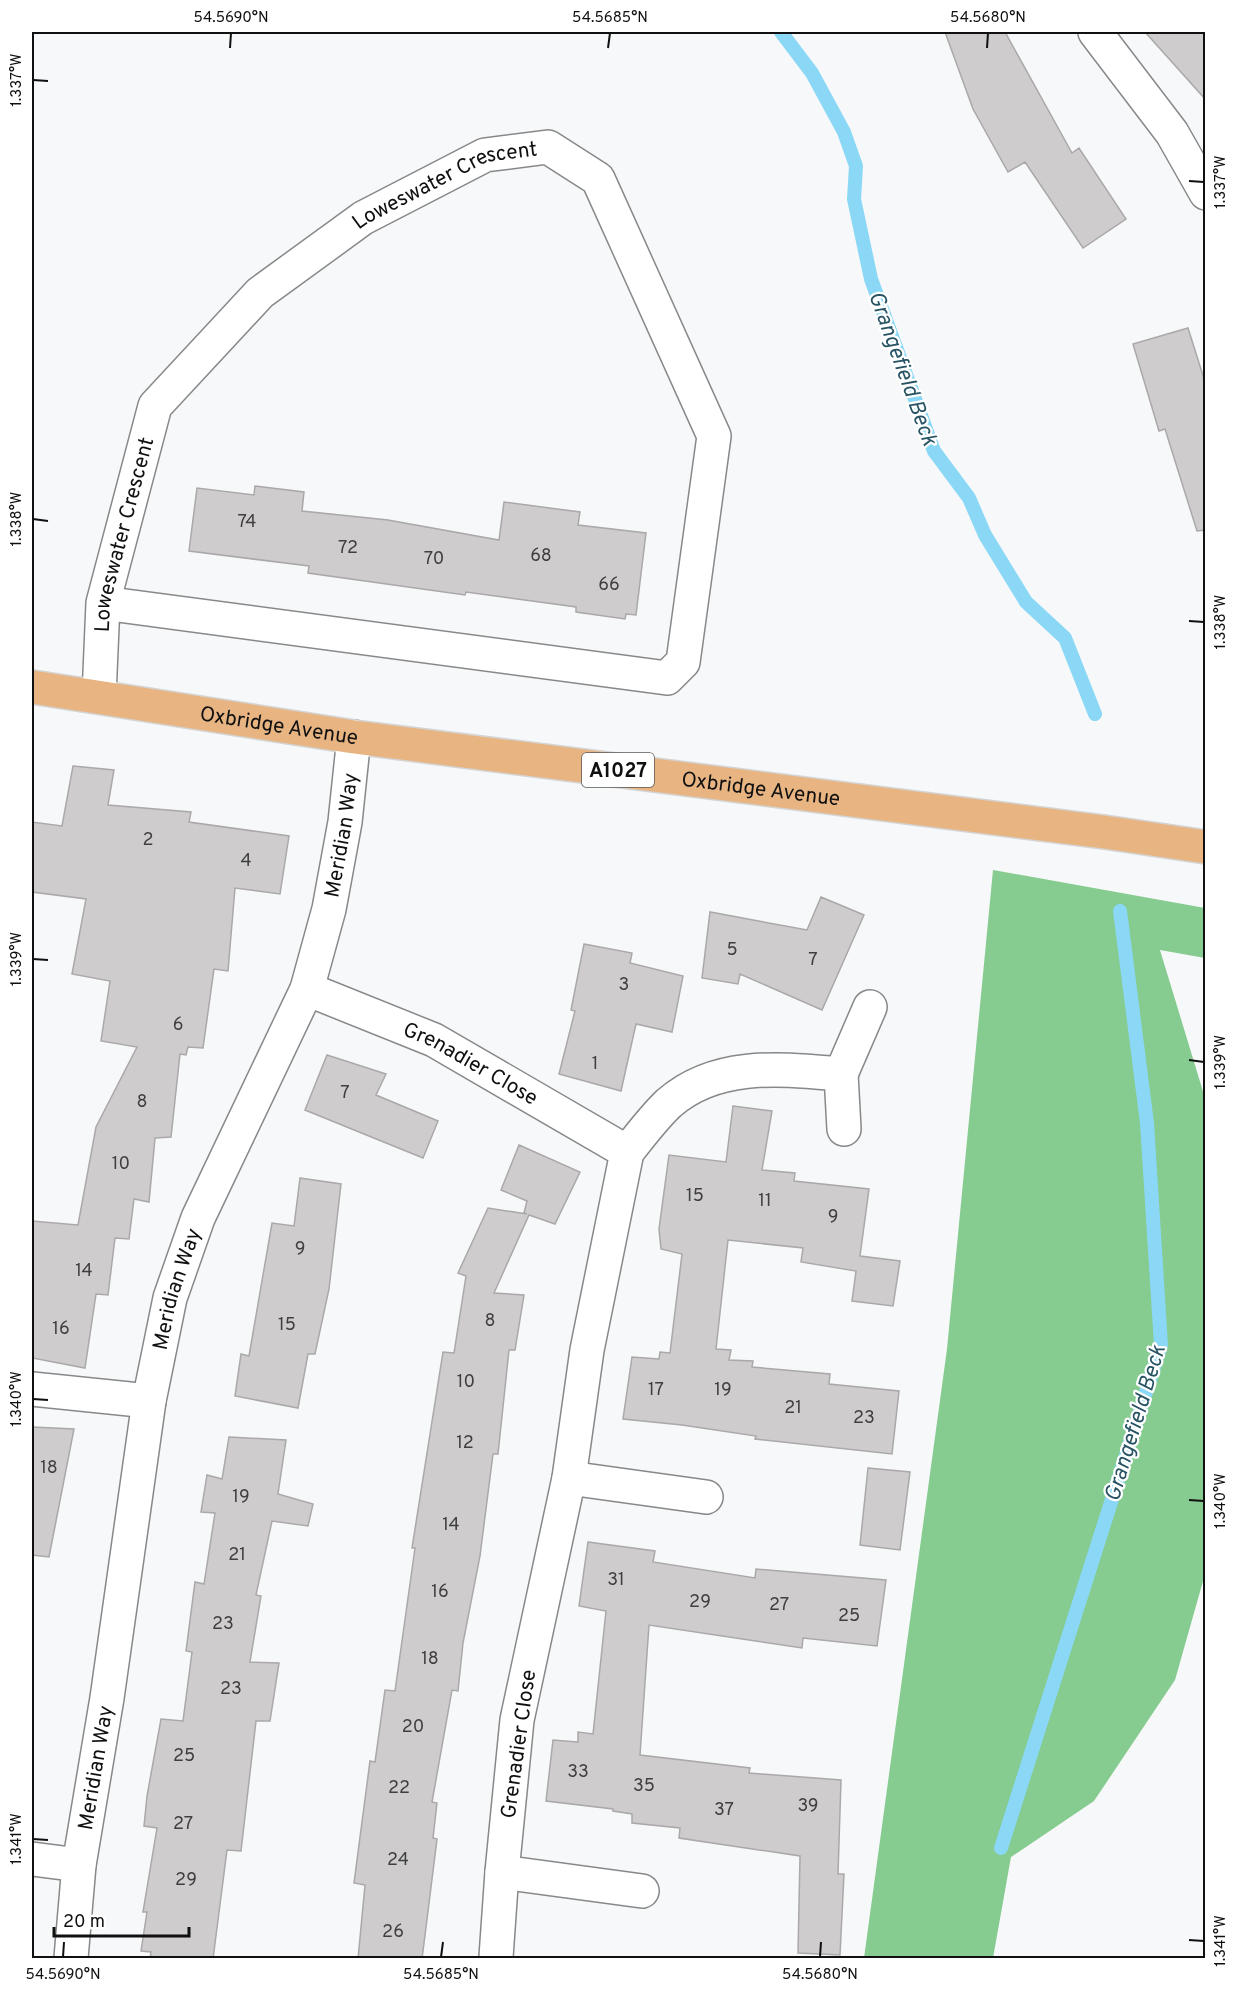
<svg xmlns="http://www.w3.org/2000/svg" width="1237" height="1990" font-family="Overpass,sans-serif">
  <rect width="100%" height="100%" fill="#f7f8f9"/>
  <path fill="#86cb90" d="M993,870L1205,908V958L1160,950L1205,1098V1574L1175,1680L1094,1801L1011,1857L993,1958H864L947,1349Z"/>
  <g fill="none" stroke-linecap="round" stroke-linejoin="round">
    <path stroke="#8ad8f6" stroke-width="14" d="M781,32L812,73L844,132L856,166L854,199L871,279L934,451L969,498L985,535L1026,602L1065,638L1095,714
      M1001,1848L1161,1345L1147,1123L1120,911"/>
  </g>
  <path fill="#cecccd" stroke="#aaa8a9" stroke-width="1.5" d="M945,32H1005L1072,153L1079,148L1126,219L1083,248L1025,162L1008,172L973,109Z
    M1145,32H1206V100Z
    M1188,328L1206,385V530L1197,531L1165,429L1159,431L1133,344Z
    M255,486L304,492L302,511L388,520L499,540L504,502L580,512L578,525L646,533L636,615L626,614L625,619L576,612V607L466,592L465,595L308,573L309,566L189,551L197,488L254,495Z
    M73,766L114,770L108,805L191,812L189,822L289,836L280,894L235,888L228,971L214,969L203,1048L188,1047L186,1055L180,1054L171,1137L155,1138L149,1202L134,1199L129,1239L115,1238L108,1295L96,1294L85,1368L32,1358V1221L78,1225L96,1127L137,1047L101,1041L110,981L72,974L86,899L32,892V822L62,826Z
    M821,897L864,915L822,1010L740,974L738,984L702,978L710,912L807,930Z
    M584,944L632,953L630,963L683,976L672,1032L636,1024L621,1091L559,1074L575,1011L571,1010Z
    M327,1055L386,1074L376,1095L438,1121L423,1158L305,1110Z
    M733,1106L772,1111L762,1170L795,1173L794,1181L869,1189L860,1256L900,1261L893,1306L852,1301L856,1271L801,1262L803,1248L728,1240L716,1349L731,1350L729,1360L753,1361L752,1367L830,1374L829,1384L899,1391L892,1454L755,1439L756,1436L682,1425L623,1419L632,1357L659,1359L660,1352L670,1353L682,1254L661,1249L659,1229L669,1155L726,1162Z
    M519,1145L580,1172L555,1224L529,1215L494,1293L524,1295L515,1350H509L498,1454H493L480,1556L463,1643L458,1691L452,1690L432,1802L437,1803L433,1838L437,1839L422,1959H358L365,1885L354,1883L370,1761L375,1762L385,1690L395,1691L415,1548H412L443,1352L454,1353L466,1276L458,1273L488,1208L527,1214L524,1213L527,1201L501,1190Z
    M300,1178L341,1184L329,1289L315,1354H308L298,1408L235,1396L241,1354L249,1356L272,1223L294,1226Z
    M32,1427L74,1429L49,1557L32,1555Z
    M229,1437L286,1440L278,1494L313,1504L308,1526L272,1521L256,1595L261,1596L250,1662L279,1663L270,1721H256L241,1851L227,1850L213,1959H150L151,1952L141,1951L147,1912H143L157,1828L144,1826L147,1796L161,1719L183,1721L192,1652L186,1651L195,1582L204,1584L215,1513L201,1512L207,1475L222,1479Z
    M868,1468L910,1472L900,1550L860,1545Z
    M588,1542L655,1551L653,1562L755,1578L756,1569L886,1580L877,1646L803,1638L802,1648L649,1625L640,1755L750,1768L749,1773L841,1780L838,1874H844L840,1955L798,1953L800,1856L679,1838L680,1828L632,1823V1814L613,1811V1809L546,1801L553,1740L578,1742V1732L593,1734L606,1611L579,1606Z"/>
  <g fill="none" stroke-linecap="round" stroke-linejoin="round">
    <defs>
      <g id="minor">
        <path d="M1095,32L1172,133L1206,193"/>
        <path id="s1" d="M99,696L103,603L155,406L260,293L363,218L485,155L548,147L598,179L714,436L683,662L667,678L103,603"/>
        <path id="s2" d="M307,989L434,1040L627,1152L587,1350L569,1478L517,1720L502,1872L642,1891"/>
        <path d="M841,1074L844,1129"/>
        <path d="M627,1152C640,1136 654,1117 669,1103C717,1061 782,1069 841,1074L870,1007"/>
        <path d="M32,1389L149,1401"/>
        <path d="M569,1478L706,1497"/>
        <path d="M32,1859L79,1865"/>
        <path d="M496,1957L502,1872"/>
        <path id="s3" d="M71,1958L79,1865L107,1698L149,1401L170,1298L198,1218L307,989L329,909L345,822L354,737"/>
      </g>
      <g id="major">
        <path id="s4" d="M32,687L354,737L1104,832L1206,847"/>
      </g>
    </defs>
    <use href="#minor" stroke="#878889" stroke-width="36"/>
    <use href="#major" stroke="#d4d4d4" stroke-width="36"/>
    <use href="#minor" stroke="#fff" stroke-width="33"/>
    <use href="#major" stroke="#e8b582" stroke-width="33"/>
  </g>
  <path fill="none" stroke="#101010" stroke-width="2" d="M230,48L231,33M608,48L610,33M987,48L988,33M33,80L48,81M1189,181L1204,182M33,519L48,521M1189,621L1204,622M33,959L48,960M1189,1060L1204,1062M33,1399L48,1400M1189,1500L1204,1501M33,1839L48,1840M1189,1940L1204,1941M63,1957L64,1942M441,1957L443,1942M820,1957L821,1942"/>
  <g text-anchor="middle" stroke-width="4.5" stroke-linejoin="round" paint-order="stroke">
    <g font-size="18" fill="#403f3f">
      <text x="247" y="527">74</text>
      <text x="348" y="553">72</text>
      <text x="541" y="561">68</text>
      <text x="434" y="564">70</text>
      <text x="609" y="590">66</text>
      <text x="148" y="845">2</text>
      <text x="246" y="866">4</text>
      <text x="732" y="955">5</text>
      <text x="813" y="965">7</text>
      <text x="624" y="990">3</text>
      <text x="178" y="1030">6</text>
      <text x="595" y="1069">1</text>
      <text x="345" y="1098">7</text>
      <text x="142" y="1107">8</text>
      <text x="121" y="1169">10</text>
      <text x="695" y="1201">15</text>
      <text x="765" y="1206">11</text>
      <text x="833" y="1222">9</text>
      <text x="300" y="1254">9</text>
      <text x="84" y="1276">14</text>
      <text x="490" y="1326">8</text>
      <text x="287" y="1330">15</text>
      <text x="61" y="1334">16</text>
      <text x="466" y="1387">10</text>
      <text x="656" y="1395">17</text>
      <text x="723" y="1395">19</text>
      <text x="793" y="1413">21</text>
      <text x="864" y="1423">23</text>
      <text x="465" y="1448">12</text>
      <text x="49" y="1473">18</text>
      <text x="241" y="1502">19</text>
      <text x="451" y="1530">14</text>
      <text x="237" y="1560">21</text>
      <text x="616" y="1585">31</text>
      <text x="440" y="1597">16</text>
      <text x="700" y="1607">29</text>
      <text x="779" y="1610">27</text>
      <text x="849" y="1621">25</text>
      <text x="223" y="1629">23</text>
      <text x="430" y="1664">18</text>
      <text x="231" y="1694">23</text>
      <text x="413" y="1732">20</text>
      <text x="184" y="1761">25</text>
      <text x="578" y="1777">33</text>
      <text x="644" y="1791">35</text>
      <text x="399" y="1793">22</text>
      <text x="808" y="1811">39</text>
      <text x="724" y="1815">37</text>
      <text x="183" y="1829">27</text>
      <text x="398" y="1865">24</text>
      <text x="186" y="1885">29</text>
      <text x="393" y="1937">26</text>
    </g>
    <rect fill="#fff" stroke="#585858" stroke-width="1.5" x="582" y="753" width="72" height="34" rx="4.5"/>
    <g font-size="20" font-weight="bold" fill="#101010">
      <text x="618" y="777">A1027</text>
    </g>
    <g font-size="21" fill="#101010" stroke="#fff">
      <text dy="7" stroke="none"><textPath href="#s1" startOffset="668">Loweswater Crescent</textPath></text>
      <text dy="7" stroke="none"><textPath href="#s1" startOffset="164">Loweswater Crescent</textPath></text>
      <text dy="7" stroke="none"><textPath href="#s4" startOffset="250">Oxbridge Avenue</textPath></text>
      <text dy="7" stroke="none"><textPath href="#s4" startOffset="736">Oxbridge Avenue</textPath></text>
      <text dy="7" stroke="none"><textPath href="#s3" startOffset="1164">Meridian Way</textPath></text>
      <text dy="7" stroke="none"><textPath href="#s2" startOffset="180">Grenadier Close</textPath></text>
      <text dy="7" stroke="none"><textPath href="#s3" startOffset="678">Meridian Way</textPath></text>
      <text transform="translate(518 1744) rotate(-82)" y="7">Grenadier Close</text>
      <text dy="7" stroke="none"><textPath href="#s3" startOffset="192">Meridian Way</textPath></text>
    </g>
    <g font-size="22" font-style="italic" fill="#275363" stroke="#fff">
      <text transform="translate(904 368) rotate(70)" y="8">Grangefield Beck</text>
      <text transform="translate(1134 1423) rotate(-73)" y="8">Grangefield Beck</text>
    </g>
  </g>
  <rect width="1237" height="1990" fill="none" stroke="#ffffff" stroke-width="66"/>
  <path d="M54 1927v9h135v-9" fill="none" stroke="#101010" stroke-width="3"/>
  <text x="63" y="1927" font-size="18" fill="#101010" stroke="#ffffff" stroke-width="4.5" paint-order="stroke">20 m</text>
  <rect x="33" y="33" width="1171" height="1924" fill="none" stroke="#101010" stroke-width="2"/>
  <g font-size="15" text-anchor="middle" fill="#101010">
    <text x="231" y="22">54.5690°N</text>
    <text x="610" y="22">54.5685°N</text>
    <text x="988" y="22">54.5680°N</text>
    <text transform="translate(16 80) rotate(-90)" y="5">1.337°W</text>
    <text transform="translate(1220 182) rotate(-90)" y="5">1.337°W</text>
    <text transform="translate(16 519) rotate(-90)" y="5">1.338°W</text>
    <text transform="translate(1220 622) rotate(-90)" y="5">1.338°W</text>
    <text transform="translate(16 959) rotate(-90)" y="5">1.339°W</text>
    <text transform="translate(1220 1062) rotate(-90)" y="5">1.339°W</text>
    <text transform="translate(16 1399) rotate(-90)" y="5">1.340°W</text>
    <text transform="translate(1220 1501) rotate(-90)" y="5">1.340°W</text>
    <text transform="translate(16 1839) rotate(-90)" y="5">1.341°W</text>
    <text transform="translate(1220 1941) rotate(-90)" y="5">1.341°W</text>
    <text x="63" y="1979">54.5690°N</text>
    <text x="441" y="1979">54.5685°N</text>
    <text x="820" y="1979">54.5680°N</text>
  </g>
</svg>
